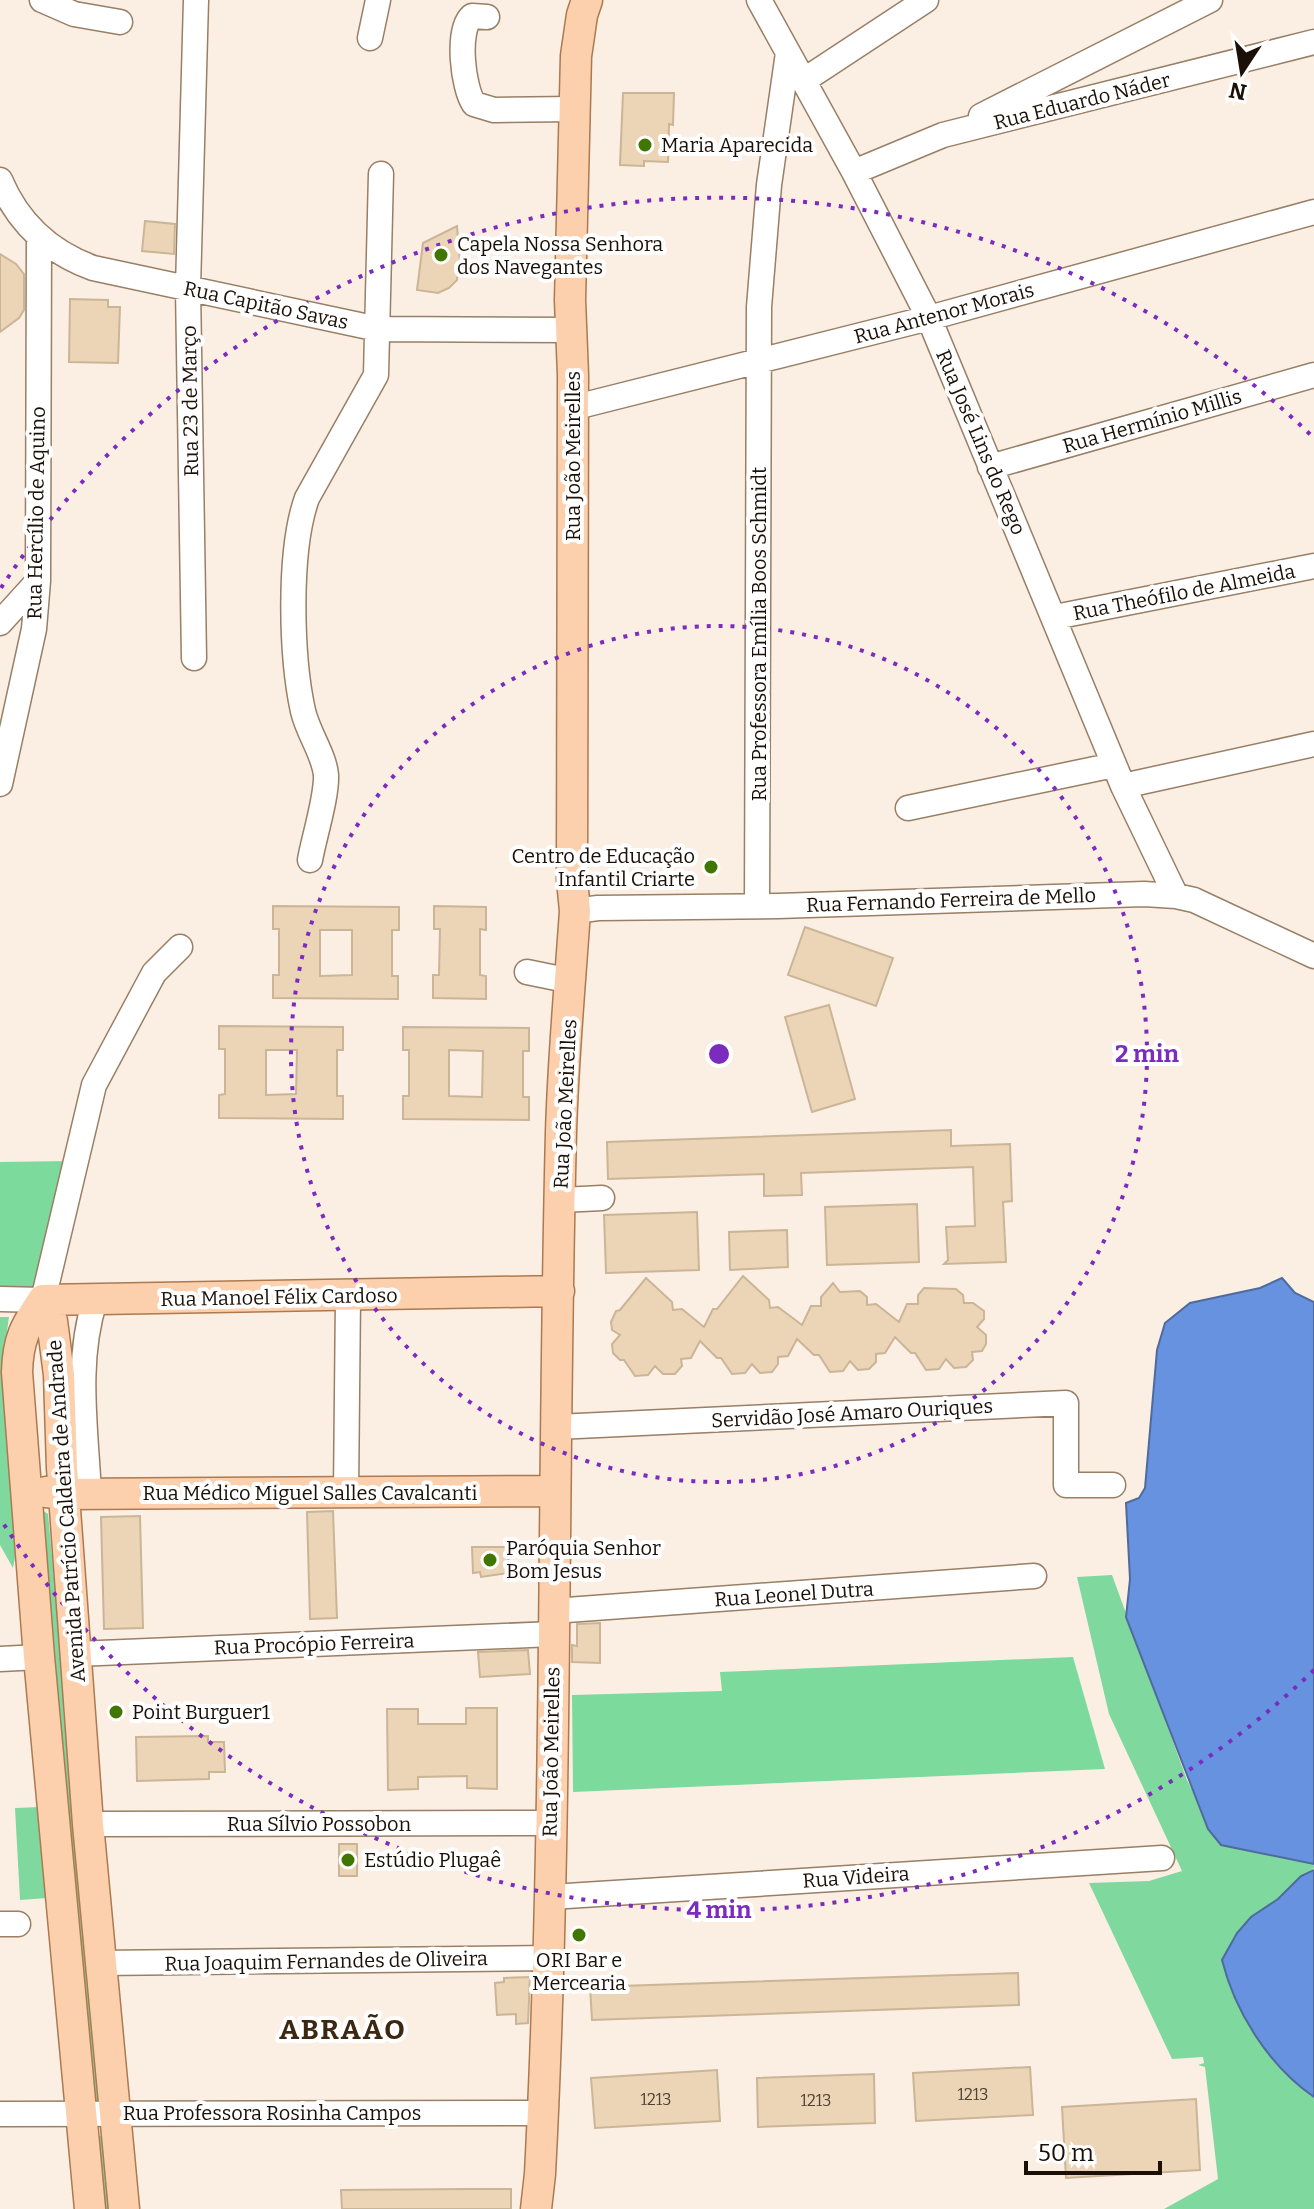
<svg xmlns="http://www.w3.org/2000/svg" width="1314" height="2209" font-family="Bitter,serif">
  <rect width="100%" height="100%" fill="#fbefe4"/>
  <path fill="#7fd89e" d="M0,1317H9C0,1372 7,1421 12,1477C16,1509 20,1536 13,1568L0,1545Z
    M32,1504L48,1514L103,2102H88Z
    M1112,1575L1187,1780L1219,1843L1314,1864V1868L1240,1930L1314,2095V2209H1164L1218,2179L1205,2067L1198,2065L1204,2063L1203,2057L1172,2059L1089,1883L1149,1881L1182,1871L1109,1714L1077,1577Z
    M41,1807L47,1898L20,1900L15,1808Z
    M92,2136H108L113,2209H98Z"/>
  <path fill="#7cda9d" d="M70,1161L34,1289H0V1162Z
    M1073,1657L1105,1769L573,1792L572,1695L722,1691L720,1672Z"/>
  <path fill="#6692df" stroke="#4f6b9e" stroke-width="2" d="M1282,1278L1295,1293L1314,1302V1864L1221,1845L1208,1829L1126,1617L1130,1579L1126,1503L1139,1498L1145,1488L1157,1350L1165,1323L1190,1303L1260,1288Z
    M1314,1870V2097C1269,2066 1235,2012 1222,1960L1237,1933L1251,1917L1278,1899L1301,1876Z"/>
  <path fill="#ebd5b6" stroke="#cbb597" stroke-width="2" fill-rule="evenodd" d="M623,93H674L673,125L669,124L668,162L644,161V166L620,165Z
    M145,221L175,224L174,254L142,251Z
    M457,226L460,262L457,280L449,288L438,293L417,290L423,243Z
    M0,254L16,264L24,274V310L19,318L0,332Z
    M70,299L108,300V307H120L118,363L69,362Z
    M273,906L399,907V930H392V976H398V999L273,998V975H279V929H273ZM320,930H352V975L320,976Z
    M434,906L486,907V930L480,929V975L486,976V999L433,998V975H439L440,929H434Z
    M805,927L893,958L876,1006L788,975Z
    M829,1005L855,1099L812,1112L785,1017Z
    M219,1026L343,1027V1050H337V1096H343V1119L219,1118V1095L225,1094V1049H219ZM266,1050H297L296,1094L266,1095Z
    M403,1027L529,1028V1051H523V1097H529V1120L403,1119V1096H409V1050H403ZM449,1050L483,1051L482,1097L449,1096Z
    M951,1130V1146L1010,1144L1012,1201L1003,1202L1006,1262L944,1264L948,1260L946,1227L975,1226L973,1167L801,1173L802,1195L764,1196V1174L608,1179L607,1142Z
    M917,1204L919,1262L827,1265L825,1207Z
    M697,1212L699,1270L606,1273L604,1215Z
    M787,1230L788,1267L730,1270L729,1232Z
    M743,1276L769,1300L770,1308L778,1307L802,1325L811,1306H821V1297L833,1283L840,1292L860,1291L867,1297V1305L876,1304L899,1322L907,1304H918V1295L924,1288L956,1289L963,1295L964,1303H973L984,1311V1319L977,1327L986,1335V1344L982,1351L972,1352L973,1360L966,1367L954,1368L946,1359L939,1369L926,1370L915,1353H911L895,1337L885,1353L876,1354V1362L869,1369L858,1370L850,1361L843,1371L830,1372L819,1355H814L797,1339L788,1356L778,1357V1364L772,1372L760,1373L752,1364L745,1373L732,1374L721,1358H717L700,1341L691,1358L681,1359L682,1366L675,1374H663L655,1366L648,1375L635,1376L624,1360H620L613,1353L612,1344L620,1335L612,1330L611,1322L616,1311L620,1310L646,1278L672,1302L673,1310L682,1309L704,1327L713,1309H717Z
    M333,1511L337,1618L310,1619L307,1512Z
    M140,1516L143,1628L104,1629L101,1517Z
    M472,1547H508L509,1573L481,1577L480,1572L473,1573Z
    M600,1623V1663L572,1662V1645L577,1646V1624Z
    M528,1650L530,1674L480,1677L478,1652Z
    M466,1708H497V1789L467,1788V1776L418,1777V1789L388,1790L387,1709H418V1724H466Z
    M208,1736V1742H224L225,1772H209V1779L137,1781L136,1737Z
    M339,1844H357V1876H339Z
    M1018,1973L1019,2005L592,2020L590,1987Z
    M530,1977L528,2023L516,2024V2014L497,2015L495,1983L504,1982V1978Z
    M1030,2067L1033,2115L916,2121L913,2073Z
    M717,2070L720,2121L595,2128L591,2078Z
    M874,2074L875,2123L758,2127L757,2078Z
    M1196,2099L1200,2170L1066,2178L1062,2107Z
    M469,2189H511V2209H342L341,2190Z"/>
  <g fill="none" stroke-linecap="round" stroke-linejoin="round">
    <defs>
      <path id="minor" d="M42,0L74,14L120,22
        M759,0L854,172L929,318L1123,786L1176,896
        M487,17L472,16C456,30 463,88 474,104L494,110L574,109
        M370,38L378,0
        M803,81L926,0
        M981,116L1210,0
        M854,172L943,135L1314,42
        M0,180C18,223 49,252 93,268L378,329L572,330
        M572,408L929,318L1314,212
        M990,467L1314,375
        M1055,617L1314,566
        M0,623L38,581
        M194,658L188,288L196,0
        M0,784L34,629L38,581L39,237
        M1123,786L1314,744
        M908,808L1114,765
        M310,860C314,837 327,797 326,775C324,754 308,733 303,711C291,656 288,551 307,498L376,375L381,174
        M757,906L759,307L769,185L788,53
        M575,911L598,908L778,906L1144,894L1176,896L1194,900L1314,956
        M527,972L571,981
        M561,1200L602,1198
        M0,1299L43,1300L94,1085L154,973L180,947
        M556,1427L1066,1403V1485H1113
        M346,1492L348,1296
        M89,1494C86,1430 75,1362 95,1300
        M553,1611L1034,1576
        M76,1654L553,1634
        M0,1659L39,1657
        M88,1824L550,1823
        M551,1897L1162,1858
        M0,1924H18
        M101,1963L551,1958
        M0,2114L543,2113"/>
      <path id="major" d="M43,1300C25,1327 18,1339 17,1372L39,1657L90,2209
        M43,1300L52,1321L59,1375L62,1468L88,1824L124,2209
        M43,1300L559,1291
        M46,1492L65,1494L555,1491
        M536,2209L540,2174C558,1828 552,1480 561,1133C563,1059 570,985 575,911L572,880L573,375L570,300L576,56L582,15L587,0"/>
    </defs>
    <use href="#minor" stroke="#987f65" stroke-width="27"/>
    <use href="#major" stroke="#ac7950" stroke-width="33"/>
    <use href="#minor" stroke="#fff" stroke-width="24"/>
    <use href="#major" stroke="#fcd0ad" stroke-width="30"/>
  </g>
  <g fill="none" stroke="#7b2cbf" stroke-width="4" stroke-dasharray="4 8">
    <circle cx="719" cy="1054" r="428"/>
    <path d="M1314 1670A856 856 0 0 1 1 1520M1 588A856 856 0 0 1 1314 438"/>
  </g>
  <g fill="#427602" stroke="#fff" stroke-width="3">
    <circle cx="645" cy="145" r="8"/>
    <circle cx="441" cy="255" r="8"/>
    <circle cx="711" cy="867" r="8"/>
    <circle cx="490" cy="1560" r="8"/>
    <circle cx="116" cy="1712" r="8"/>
    <circle cx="348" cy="1860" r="8"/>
    <circle cx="579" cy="1935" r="8"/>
  </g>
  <g text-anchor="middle" stroke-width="8" stroke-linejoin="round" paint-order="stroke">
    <g font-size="16" fill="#4e4133">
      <text x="973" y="2100">1213</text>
      <text x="656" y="2105">1213</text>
      <text x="816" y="2106">1213</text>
    </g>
    <g font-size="20" fill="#1a1007" stroke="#fff">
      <text transform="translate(1082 101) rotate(-14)" y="7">Rua Eduardo Náder</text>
      <text transform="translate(266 305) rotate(12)" y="7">Rua Capitão Savas</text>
      <text transform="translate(944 313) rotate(-15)" y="7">Rua Antenor Morais</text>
      <text transform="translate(190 401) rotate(-91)" y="7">Rua 23 de Março</text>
      <text transform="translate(1152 421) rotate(-16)" y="7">Rua Hermínio Millis</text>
      <text transform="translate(981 442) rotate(67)" y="7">Rua José Lins do Rego</text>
      <text transform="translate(573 456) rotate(-90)" y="7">Rua João Meirelles</text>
      <text transform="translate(36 513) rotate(-89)" y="7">Rua Hercílio de Aquino</text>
      <text transform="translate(1184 592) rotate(-11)" y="7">Rua Theófilo de Almeida</text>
      <text transform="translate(759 634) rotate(-90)" y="7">Rua Professora Emília Boos Schmidt</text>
      <text transform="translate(951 900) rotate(-2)" y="7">Rua Fernando Ferreira de Mello</text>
      <text transform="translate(565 1104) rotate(-87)" y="7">Rua João Meirelles</text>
      <text transform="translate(279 1297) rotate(-1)" y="7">Rua Manoel Félix Cardoso</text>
      <text transform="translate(852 1413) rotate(-3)" y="7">Servidão José Amaro Ouriques</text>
      <text x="310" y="1500">Rua Médico Miguel Salles Cavalcanti</text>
      <text transform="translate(66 1511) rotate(-94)" y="7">Avenida Patrício Caldeira de Andrade</text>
      <text transform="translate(794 1594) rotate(-4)" y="7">Rua Leonel Dutra</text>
      <text transform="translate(314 1644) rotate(-2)" y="7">Rua Procópio Ferreira</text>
      <text transform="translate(551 1752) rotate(-89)" y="7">Rua João Meirelles</text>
      <text x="319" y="1831">Rua Sílvio Possobon</text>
      <text transform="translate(856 1877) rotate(-4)" y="7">Rua Videira</text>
      <text transform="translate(326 1961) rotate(-1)" y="7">Rua Joaquim Fernandes de Oliveira</text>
      <text x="272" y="2120">Rua Professora Rosinha Campos</text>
    </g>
    <g font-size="20" fill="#1a1007" stroke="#fff" text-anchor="start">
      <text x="661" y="152">Maria Aparecida</text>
      <text x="457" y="251">Capela Nossa Senhora<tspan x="457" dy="23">dos Navegantes</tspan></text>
      <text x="695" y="863" text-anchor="end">Centro de Educação<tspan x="695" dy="23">Infantil Criarte</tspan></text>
      <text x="506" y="1555">Paróquia Senhor<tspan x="506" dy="23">Bom Jesus</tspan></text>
      <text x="132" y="1719">Point Burguer1</text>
      <text x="364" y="1867">Estúdio Plugaê</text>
      <text x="579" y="1967" text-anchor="middle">ORI Bar e<tspan x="579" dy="23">Mercearia</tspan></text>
    </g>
    <g font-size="28" font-weight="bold" letter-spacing="2" fill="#3c2710" stroke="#fff">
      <text x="343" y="2039">ABRAÃO</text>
    </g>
  </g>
  <circle cx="719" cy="1054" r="12" fill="#7b2cbf" stroke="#fff" stroke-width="4"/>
  <g font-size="24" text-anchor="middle" font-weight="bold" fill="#7b2cbf" stroke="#fff" stroke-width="8" stroke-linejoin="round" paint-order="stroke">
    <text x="1147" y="1062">2 min</text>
    <text x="719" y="1918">4 min</text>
  </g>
  <g transform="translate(1242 72) rotate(192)" stroke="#ffffff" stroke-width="6" paint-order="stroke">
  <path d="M0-6L14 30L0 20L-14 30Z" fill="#1a1007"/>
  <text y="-12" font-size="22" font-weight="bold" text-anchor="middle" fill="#1a1007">N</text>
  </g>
  <path d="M1026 2161v12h134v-12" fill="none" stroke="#1a1007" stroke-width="4"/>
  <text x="1038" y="2161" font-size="24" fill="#1a1007" stroke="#ffffff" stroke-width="6" paint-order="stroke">50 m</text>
</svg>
